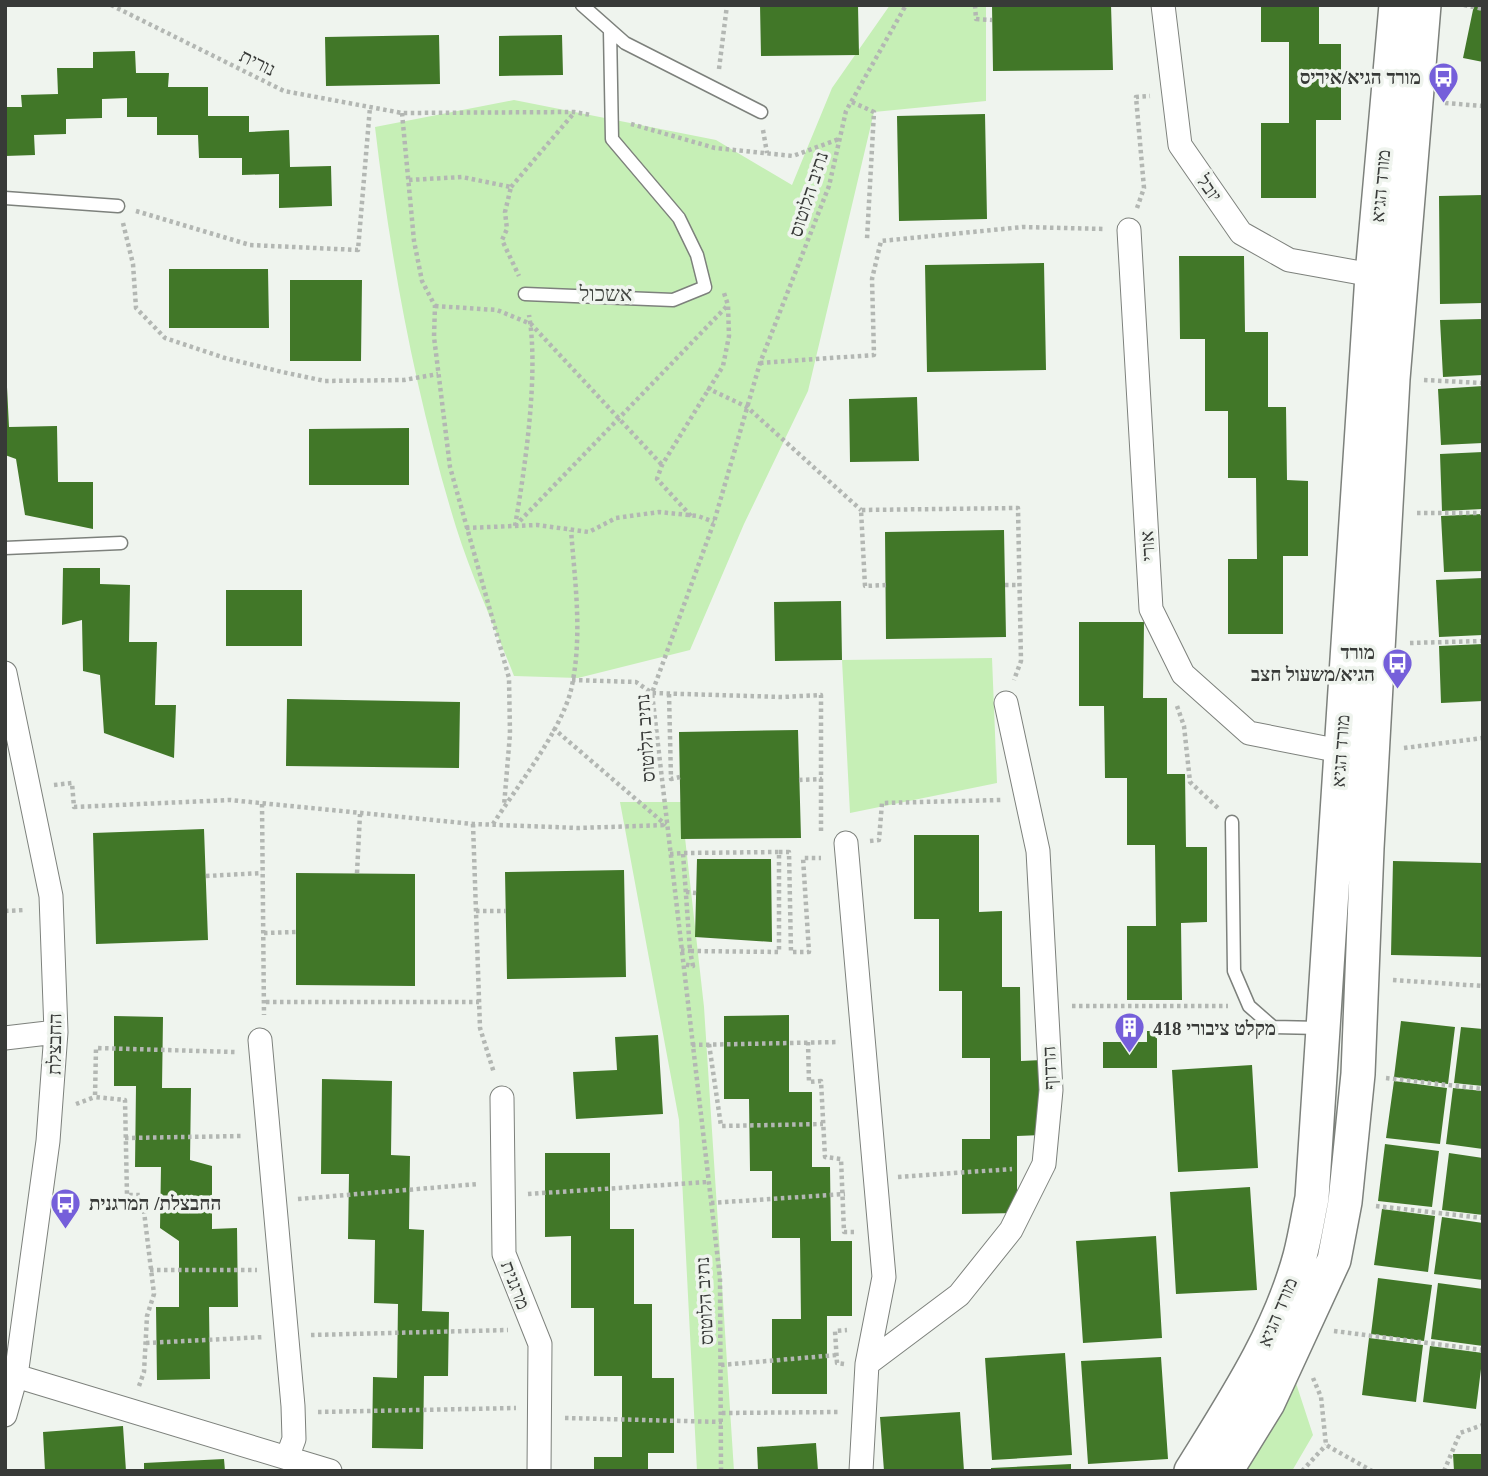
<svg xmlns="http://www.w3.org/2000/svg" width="1488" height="1476" font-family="'Times New Roman',Heebo,serif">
  <rect width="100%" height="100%" fill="#eff4ee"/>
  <path fill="#c6efb6" d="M890,5H986V101L874,112L808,391L744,524L690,650L578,678L514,676C495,627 472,578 456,527C416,397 391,263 375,127L514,100L716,140L792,185L832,88Z
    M992,658L997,783L850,813L842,660Z
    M620,802H681L704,1007L734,1471H697L679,1120Z
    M1293,1374L1313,1435L1292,1471H1231Z"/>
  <path fill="#417728" d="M760,5H858L859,55L761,56Z
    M992,5H1111L1113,70L993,71Z
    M1261,5H1319V44H1341V120H1316V198H1261V123H1289V42H1261Z
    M1474,5H1483V62L1463,58Z
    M439,35L440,84L326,86L325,37Z
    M562,35L563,75L499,76V36Z
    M135,51L136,73H169L168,87H208V116H249V132L289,130L290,167L331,166L332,206L279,208V174L242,175V158H199L198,135H157V117H127V98L102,99V118L66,119V134L34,135L35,155L5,156V107H22L21,95L58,94L57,68H93V52Z
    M985,114L987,219L899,221L897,116Z
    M1483,195V303L1440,304L1439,196Z
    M1179,256H1244L1245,332H1268V407H1286L1287,480L1308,481V556H1283V634H1228V559H1257L1256,478H1228V411H1205V339H1180Z
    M1044,263L1046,370L927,372L925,265Z
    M169,269H268L269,328H169Z
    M290,280H362L361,361H290Z
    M1483,319V375L1443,377L1440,320Z
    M5,347L9,427L57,426L58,482H93V529L25,515L16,459L5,455Z
    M1483,386V443L1441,445L1438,389Z
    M917,397L919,461L850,462L849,399Z
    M409,428V485H309V429Z
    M1483,452V509L1442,511L1440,454Z
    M1483,514V571L1444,572L1441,516Z
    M1004,530L1006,637L886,639L885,532Z
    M63,568H100V584L130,585L129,642H157L155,705H176L174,758L104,733L100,675L83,671L82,620L62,625Z
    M1483,578V635L1439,637L1436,580Z
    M226,590H302V646H226Z
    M841,601L842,660L775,661L774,602Z
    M1079,622H1144L1143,698H1167V774H1185L1186,847H1207V922L1181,923L1182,1000H1127V926H1156L1155,845H1127V778H1105L1104,706H1079Z
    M1483,644V701L1441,703L1439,646Z
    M287,699L460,702L459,768L286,766Z
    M798,730L801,838L681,839L679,732Z
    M204,829L208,940L96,944L93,833Z
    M914,835H979V912L1002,911V987H1020L1021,1061L1042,1060V1135L1017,1136V1213L962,1214V1139H990V1058H962V991H939V919H914Z
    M697,859H771L772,942L695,937Z
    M1393,861L1483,863V957L1391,955Z
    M624,870L626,977L507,979L505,872Z
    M296,873L415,874V986L296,985Z
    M789,1015V1092H812V1167H830L831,1241H852V1316H827V1394H772V1319H801L800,1238H772V1171H750L749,1099H724V1016Z
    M114,1016L163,1017L162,1088H191L190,1160L212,1166V1229L237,1228L238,1307H209L210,1379L157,1380L156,1307H179V1241L160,1228L161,1167H135L136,1086H114Z
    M1401,1021L1455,1027L1448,1084L1394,1077Z
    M1461,1027L1483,1029V1086L1454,1083Z
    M1147,1031H1157V1068H1103V1042H1147Z
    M658,1035L663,1114L576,1119L573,1072L617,1070L615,1037Z
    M1252,1065L1258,1168L1178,1172L1172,1070Z
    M322,1079L392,1081L391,1155L410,1156L409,1229L424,1230L422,1311L449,1312L448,1376H424L423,1449L372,1448L373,1377L397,1378L398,1304L374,1303L375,1240L348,1239L349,1174H321Z
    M1394,1081L1447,1088L1440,1144L1386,1138Z
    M1453,1088L1483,1091V1149L1446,1144Z
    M1385,1144L1439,1151L1432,1207L1378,1201Z
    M545,1153H610V1229H634V1304H652V1378H674V1453H648V1471H594V1457H622V1376H594V1308H571V1236L545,1237Z
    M1449,1153L1483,1158V1215L1442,1210Z
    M1250,1187L1257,1290L1176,1294L1170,1192Z
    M1382,1209L1435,1216L1428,1272L1374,1265Z
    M1442,1217L1483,1223V1280L1434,1274Z
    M1156,1236L1162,1338L1083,1343L1076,1241Z
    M1378,1278L1432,1285L1424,1341L1371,1334Z
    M1438,1283L1483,1289V1346L1431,1339Z
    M1369,1338L1423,1345L1416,1402L1362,1395Z
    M1430,1346L1483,1353L1476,1409L1423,1402Z
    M1065,1353L1072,1455L992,1460L985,1358Z
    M1161,1357L1168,1459L1088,1464L1081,1361Z
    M960,1412L964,1471H884L880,1417Z
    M123,1426L126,1471H45L43,1432Z
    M816,1443L818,1471H758L757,1447Z
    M1453,1454H1483V1471H1454Z
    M224,1459L225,1471H144V1463Z
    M1071,1464V1471H991V1468Z"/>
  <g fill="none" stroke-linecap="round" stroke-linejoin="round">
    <defs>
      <path id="lane" d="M582,5L625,43L761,112
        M5,198L118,206
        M525,294L673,300L705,287L697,255L679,218L612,139L610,30
        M5,548L121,543
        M1232,822L1234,971L1249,1006L1273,1027L1321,1028"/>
      <path id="street" d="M1163,5L1180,145L1241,233L1289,260L1372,275
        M1129,230L1151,609L1183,674L1249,733L1340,751
        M5,673L51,896L56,1032L48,1141L16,1376L5,1415
        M846,843L884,1277L867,1364L861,1471
        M5,1038L56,1032
        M260,1040L293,1406L294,1439L287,1458
        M502,1098L504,1254L540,1344L539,1471
        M867,1364L959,1295L1011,1230L1044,1164L1051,1090L1038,851L1006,703
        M16,1376L330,1471"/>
      <path id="secondary" d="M1191,1471C1233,1403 1279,1334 1300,1256C1305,1237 1308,1217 1312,1198L1372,275L1396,5
        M1226,1471L1268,1403L1334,1260L1345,1202L1358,1074L1367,848L1393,379L1424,5"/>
    </defs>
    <use href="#lane" stroke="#7d817c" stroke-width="15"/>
    <use href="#street" stroke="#7d817c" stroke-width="25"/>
    <use href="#secondary" stroke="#7d817c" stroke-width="36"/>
    <path stroke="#b3b7b3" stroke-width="4.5" stroke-dasharray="3.5 3.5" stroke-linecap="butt" d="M111,5L284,91L402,113L574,112L591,115
      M975,5L976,19L992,20
      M1464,5L1483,9
      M719,69L727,5
      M852,102L874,112L867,239
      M1445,103L1483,106
      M402,113L414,241L422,281L435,306L434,337L450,467L509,678L510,734L504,806
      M631,124L715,148L793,156L839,139
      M763,130L767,153
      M409,180L462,177L511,187L505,212L507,229L502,240L519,276
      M511,187L574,113
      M1137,208L1144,188L1136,97L1150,96
      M136,211L250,245L358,250L370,107
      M123,223L133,264L136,308L165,338L225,358L282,372L325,381L404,380L438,374
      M435,306L497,310L531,324L662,465
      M760,363L874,355L872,279L881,241L1023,227L1105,229
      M1424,380L1483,383
      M707,388L747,407L861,510
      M1417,513H1483
      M691,516L657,479L662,465L723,366L729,336L728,305L724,293
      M515,526C525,468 539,373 529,315
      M515,526L728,305
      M466,528L537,525L589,532L616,518L659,512L698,516L714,522
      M886,585L865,586L861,510L1018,508L1021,661L1014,680
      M1005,585H1017
      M1410,643L1483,641
      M572,680L636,682L652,693L782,697L821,695V834
      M669,694L671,779L680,777
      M1177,706L1184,726L1190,782L1219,809
      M553,728L666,825
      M1404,748L1483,738
      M799,780L822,779
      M54,785L72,783L74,807L230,800L473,824L579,828L666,825
      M262,804L264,1015
      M473,824L480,1028L494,1073
      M493,824C516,788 561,731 571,690C583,637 575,583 571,530
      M870,841L879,840L882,803L1001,800
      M779,852H789L791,952H809L803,858H821
      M670,854L683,853L779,852V952L690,951L683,853
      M357,873L360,814
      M206,876L262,873
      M686,892L696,893
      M5,911L25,910
      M476,911H506
      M264,933L296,932
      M681,950L690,951L693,966L683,964
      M1393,980L1483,986
      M266,1002H479
      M1072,1006H1228
      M808,1042L809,1082L821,1081L825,1157L841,1159L844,1232H854
      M709,1044L721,1126L823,1124
      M692,1045L839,1042
      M1386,1078L1483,1089
      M76,1104L95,1097
      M125,1138L243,1136
      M898,1177L1012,1169
      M528,1194L708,1182
      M298,1199L478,1184
      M711,1203L845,1194
      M1376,1206L1483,1218
      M150,1270H257
      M1334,1331L1483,1350
      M311,1335L508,1330
      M146,1343L264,1337
      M844,1364L837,1363L835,1331L847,1330
      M721,1365L837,1355
      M1313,1378L1321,1397L1326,1445L1372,1471
      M139,1386L144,1372L147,1316L154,1294L142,1195H127L125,1100L95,1097L96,1048L235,1052
      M318,1412L516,1408
      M722,1413L840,1412
      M565,1418L722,1422
      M721,1471L720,1278L652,693L714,522L760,363L829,186L846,111L906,5
      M1302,1471L1326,1445
      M1444,1471L1460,1433L1483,1425"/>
    <use href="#lane" stroke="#fff" stroke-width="12"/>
    <use href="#street" stroke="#fff" stroke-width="23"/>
    <use href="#secondary" stroke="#fff" stroke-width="33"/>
  </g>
  <defs>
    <symbol id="bus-pin" viewBox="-11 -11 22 30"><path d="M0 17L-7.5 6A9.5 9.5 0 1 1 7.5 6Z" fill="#755fda" stroke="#eff4ee"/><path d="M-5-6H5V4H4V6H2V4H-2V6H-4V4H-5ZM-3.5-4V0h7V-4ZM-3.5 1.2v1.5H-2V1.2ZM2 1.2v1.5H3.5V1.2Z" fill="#fff"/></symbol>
    <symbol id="building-pin" viewBox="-11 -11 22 30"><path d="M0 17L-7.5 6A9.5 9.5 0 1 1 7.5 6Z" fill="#755fda" stroke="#eff4ee"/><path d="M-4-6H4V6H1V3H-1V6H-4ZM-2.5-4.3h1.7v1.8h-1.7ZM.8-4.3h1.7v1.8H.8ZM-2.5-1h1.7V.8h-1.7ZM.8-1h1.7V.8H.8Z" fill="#fff"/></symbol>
  </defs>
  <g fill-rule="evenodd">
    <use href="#bus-pin" x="1426" y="60" width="35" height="47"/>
    <use href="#bus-pin" x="1380" y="646" width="35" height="47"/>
    <use href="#building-pin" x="1112" y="1010" width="35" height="47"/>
    <use href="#bus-pin" x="48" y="1186" width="35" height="47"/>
  </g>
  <g text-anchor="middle" stroke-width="7" stroke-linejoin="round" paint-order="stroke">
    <g font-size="19" fill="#383a38" stroke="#eff4ee">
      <text transform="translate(258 62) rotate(26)" y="7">נורית</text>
      <text transform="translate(1380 186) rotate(-85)" y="7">מורד הגיא</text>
      <text transform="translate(1210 188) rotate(55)" y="7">יובל</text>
      <text transform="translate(808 194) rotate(-72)" y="7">נתיב הלוטוס</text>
      <text transform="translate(1147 546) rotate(-94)" y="7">אורי</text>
      <text transform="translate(645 738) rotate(-94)" y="7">נתיב הלוטוס</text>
      <text transform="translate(1340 751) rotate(-86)" y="7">מורד הגיא</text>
      <text transform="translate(54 1044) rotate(-89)" y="7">החבצלת</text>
      <text transform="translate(1049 1068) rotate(-92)" y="7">הרדוף</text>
      <text transform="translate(516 1285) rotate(69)" y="7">מרגנית</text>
      <text transform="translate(704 1301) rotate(-93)" y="7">נתיב הלוטוס</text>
      <text transform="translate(1277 1312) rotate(-67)" y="7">מורד הגיא</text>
    </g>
    <g font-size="19" font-weight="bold" fill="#383a38" stroke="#eff4ee" text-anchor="end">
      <text x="1421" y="84">מורד הגיא/איריס</text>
      <text x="1375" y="659">מורד<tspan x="1375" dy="22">הגיא/משעול חצב</tspan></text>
      <text x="1153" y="1035" text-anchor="start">מקלט ציבורי 418</text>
      <text x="89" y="1210" text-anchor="start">החבצלת/ המרגנית</text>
    </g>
    <g font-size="21" fill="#424641" stroke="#eff4ee">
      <text x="606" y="301">אשכול</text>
    </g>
  </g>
  <rect width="1488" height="1476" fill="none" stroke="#383a38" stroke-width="14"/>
</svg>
